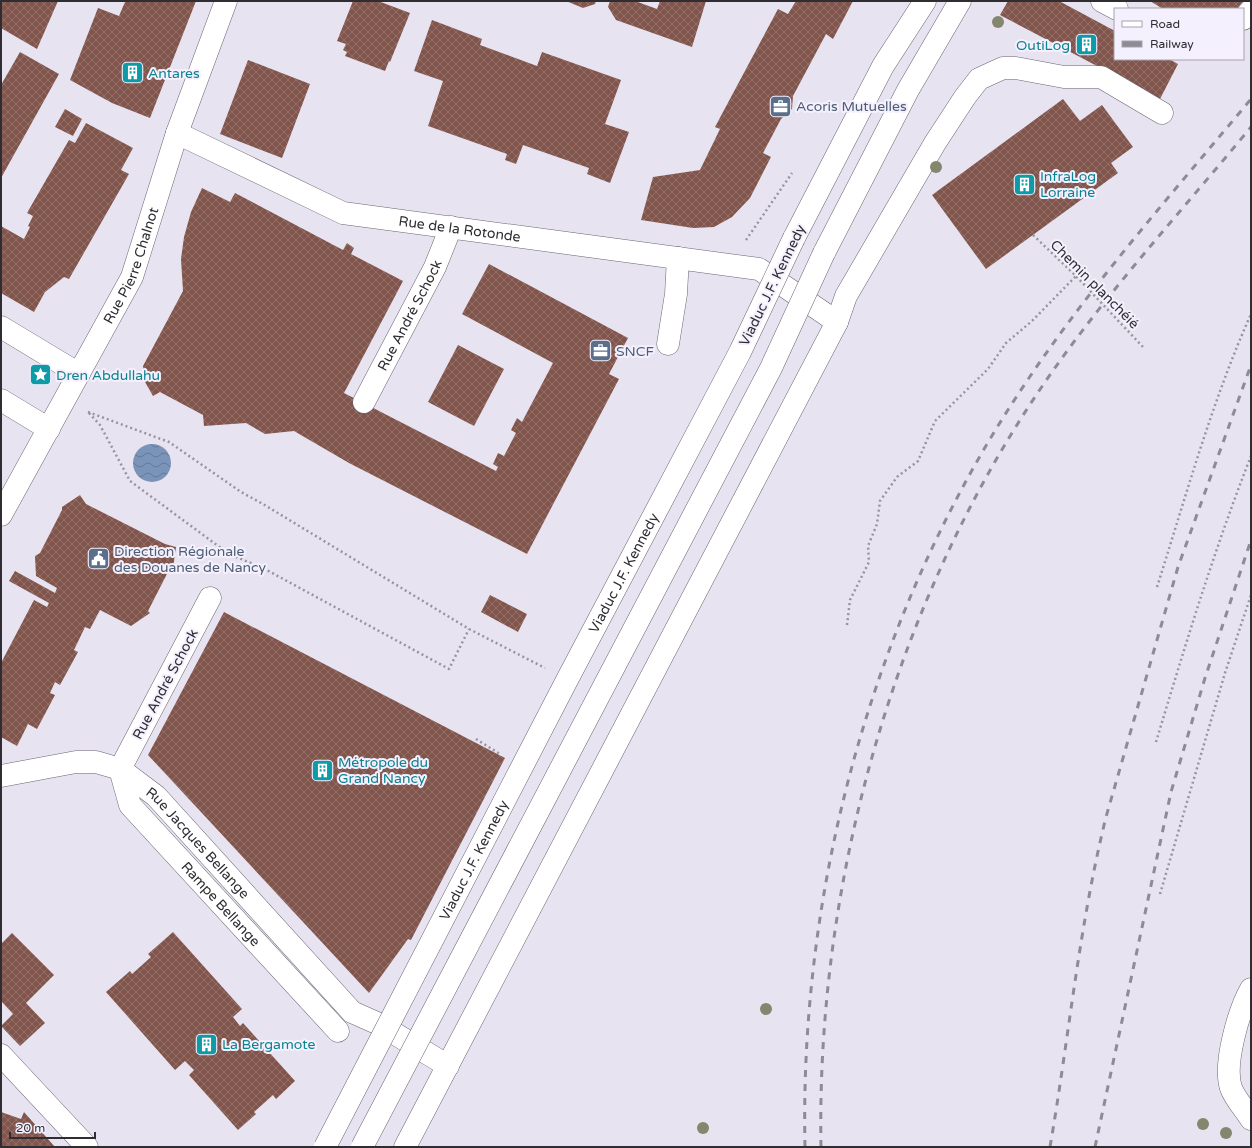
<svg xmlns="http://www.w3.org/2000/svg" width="1252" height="1148" font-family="'Varela Round',sans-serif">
  <defs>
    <pattern id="water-waves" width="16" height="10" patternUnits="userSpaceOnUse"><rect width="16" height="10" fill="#7a94b9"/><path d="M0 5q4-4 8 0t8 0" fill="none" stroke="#647997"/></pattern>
    <pattern id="building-cross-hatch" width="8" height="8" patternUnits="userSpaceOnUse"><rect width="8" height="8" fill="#82554c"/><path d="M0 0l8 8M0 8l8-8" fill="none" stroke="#92706a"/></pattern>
  </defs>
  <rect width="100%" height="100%" fill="#e8e3f1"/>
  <path fill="url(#water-waves)" d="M133 463a19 19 0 1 1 38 0a19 19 0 1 1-38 0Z"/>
  <path fill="url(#building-cross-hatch)" d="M1,1H58L37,49L1,28Z
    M122,1H196L150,118L112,103L70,80L98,8L119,16L125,2Z
    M353,1H378L410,13L390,62L389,61L385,71L345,56L347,52L343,50L346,44L337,41Z
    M566,1H596L595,4L583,8Z
    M610,1H635L657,9L660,1H706L692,47L616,20L608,7Z
    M796,1H853L833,39L826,34L793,96L792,109L781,119L763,153L771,157L750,198L732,217L714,227L693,228L641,220L653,177L700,170L720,129L715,127L778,9L788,14Z
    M1008,1H1059L1115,31V59H1169L1178,64L1160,99L1000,15Z
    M1150,1H1243L1237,9H1163Z
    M432,20L482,39L480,45L537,66L542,52L621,80L605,124L629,132L610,183L587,174L589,168L523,145L516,164L505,160L507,154L428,126L443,81L414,71Z
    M20,52L59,74L1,178V85Z
    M248,60L310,84L282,158L220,134Z
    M1063,99L1080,121L1102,105L1133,147L1111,163L1118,173L986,269L932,195Z
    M65,109L82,119L73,136L55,127Z
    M86,123L133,148L121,170L129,174L69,279L64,277L45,292L34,312L1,293V226L24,239L30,227L28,226L33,216L27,213L69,140L75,143Z
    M202,188L230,202L235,193L343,250L347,243L354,248L351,254L403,281L344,393L496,471L498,467L493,464L498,453L504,456L516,433L511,430L517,418L522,422L553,363L462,314L489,264L628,338L609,374L619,379L527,554L349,463L294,431L265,434L246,423L204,426L203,415L160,392L153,396L145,382L143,366L183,291L181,259L184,237L191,212Z
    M458,345L504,369L474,426L428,402Z
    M80,495L86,504L165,544L176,547L173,568H170L148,611L150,613L131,626L100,610L90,629L85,627L74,650L78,652L60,685L55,682L50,693L55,695L37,729L28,724L17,746L1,737V663L34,600L47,607L49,603L9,581L15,571L55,593L57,588L36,576L35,556L40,553L62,510V507Z
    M490,595L527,614L518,632L481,612Z
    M224,612L505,758L411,940L408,939L369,993L148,755Z
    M173,932L242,1009L233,1017L240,1026L243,1023L295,1081L276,1099L273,1095L254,1112L256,1114L238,1130L189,1075L194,1070L185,1061L175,1070L106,992L130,971L132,974L151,957L148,954Z
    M12,933L54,975L26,1003L45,1023L20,1046L1,1026L13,1014L1,1001V944Z
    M1,1112L21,1119L24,1112L55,1147H1Z"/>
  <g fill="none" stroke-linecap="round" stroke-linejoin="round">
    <defs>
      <g id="minor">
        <path d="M1102,1L1117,9"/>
        <path d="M1243,19L1251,10"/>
        <path id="s1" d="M177,133L343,213L759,269L837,322"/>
        <path d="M824,253L908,90L960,1"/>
        <path d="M1,327L79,374"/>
        <path d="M668,344L676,294L678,258"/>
        <path d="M1,400L49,429"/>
        <path id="s2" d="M364,402L435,267L451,227"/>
        <path id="s3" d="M1,515L132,277L177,133L226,1"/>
        <path id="s4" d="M210,598L120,769L130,805L338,1031"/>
        <path id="s5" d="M1,776L76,762H96L120,769L156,796L352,1012L379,1024L448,1066"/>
        <path d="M1251,989C1239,1010 1223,1064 1231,1088C1235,1099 1245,1109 1251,1119"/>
        <path d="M1,1055L87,1147"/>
        <path d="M405,1147L837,322L846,296L935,143L965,97L979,79L1003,68H1016L1064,77H1101L1162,113"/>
      </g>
      <path id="major" d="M794,238L883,66L925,1"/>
    </defs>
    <use href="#minor" stroke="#6a6572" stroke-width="23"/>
    <use href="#major" stroke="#6a6572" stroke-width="23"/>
    <path stroke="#97949e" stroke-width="2.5" stroke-dasharray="2 3" stroke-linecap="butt" d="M1033,235L1076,276L1143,347
      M746,240L792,173
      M88,412L169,442L241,492L263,504L469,629L545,668
      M89,413L100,425L130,481L229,554L263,568L449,669L469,629
      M1157,587C1186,496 1212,401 1251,314
      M847,625L850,600L869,562L868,546L877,524L880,501L897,477L918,461L935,421L988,369L1006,343L1032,321L1076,276
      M476,739L500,754
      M1156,742C1185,646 1214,550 1251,456
      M1160,894L1225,673L1251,595"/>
    <use href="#minor" stroke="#fff" stroke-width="22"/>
    <use href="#major" stroke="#fff" stroke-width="22"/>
    <path stroke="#8e8b94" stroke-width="3" stroke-dasharray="7 7" stroke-linecap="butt" d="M805,1147C799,878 878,598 1031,375C1097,278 1176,189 1251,99
      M821,1147C816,884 894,603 1043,385C1106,293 1181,212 1251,127
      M1050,1147C1069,1037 1079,926 1106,817L1178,567L1251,365
      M1095,1147L1171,792L1205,678L1251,540"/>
    <defs>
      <path id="minor-bridge" d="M362,1147L771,368L824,253"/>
      <g id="major-bridge">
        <path id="s6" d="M325,1147L567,680L740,352L794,238"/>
      </g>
    </defs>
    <use href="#minor-bridge" stroke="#6a6572" stroke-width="23" stroke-linecap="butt"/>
    <use href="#major-bridge" stroke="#6a6572" stroke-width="23" stroke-linecap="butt"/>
    <use href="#minor-bridge" stroke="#fff" stroke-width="22"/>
    <use href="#major-bridge" stroke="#fff" stroke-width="22"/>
  </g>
  <g fill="#84866d">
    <circle cx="998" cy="22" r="6"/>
    <circle cx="936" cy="167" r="6"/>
    <circle cx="766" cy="1009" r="6"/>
    <circle cx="1203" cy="1124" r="6"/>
    <circle cx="703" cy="1128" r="6"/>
    <circle cx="1226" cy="1133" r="6"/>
  </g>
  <defs>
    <symbol id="building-square" viewBox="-11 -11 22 22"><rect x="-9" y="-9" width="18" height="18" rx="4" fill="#0f9aa8" stroke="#f5f0fe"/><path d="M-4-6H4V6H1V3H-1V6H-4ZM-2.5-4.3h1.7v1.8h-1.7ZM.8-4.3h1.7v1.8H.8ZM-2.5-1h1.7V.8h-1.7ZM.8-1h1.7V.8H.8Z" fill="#fff"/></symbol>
    <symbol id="office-square" viewBox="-11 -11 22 22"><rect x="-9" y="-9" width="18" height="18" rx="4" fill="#5c6f8a" stroke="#f5f0fe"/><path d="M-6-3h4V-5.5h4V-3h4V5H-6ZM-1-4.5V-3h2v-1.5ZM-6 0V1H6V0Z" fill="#fff"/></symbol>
    <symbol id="sight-square" viewBox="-11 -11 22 22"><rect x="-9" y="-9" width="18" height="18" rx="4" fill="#0f9aa8" stroke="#f5f0fe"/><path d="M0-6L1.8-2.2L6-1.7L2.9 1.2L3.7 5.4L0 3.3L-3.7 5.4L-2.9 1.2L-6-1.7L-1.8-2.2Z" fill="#fff"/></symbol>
    <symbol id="civic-square" viewBox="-11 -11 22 22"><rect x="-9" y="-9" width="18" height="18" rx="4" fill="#5c6f8a" stroke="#f5f0fe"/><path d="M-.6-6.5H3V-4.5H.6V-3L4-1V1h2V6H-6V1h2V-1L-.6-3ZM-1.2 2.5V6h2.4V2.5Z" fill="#fff"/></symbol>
  </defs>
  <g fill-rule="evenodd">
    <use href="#building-square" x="1074" y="32" width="25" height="25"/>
    <use href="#building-square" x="120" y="60" width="25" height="25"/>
    <use href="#office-square" x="768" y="94" width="25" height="25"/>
    <use href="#building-square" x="1012" y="172" width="25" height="25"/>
    <use href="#office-square" x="588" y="338" width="25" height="25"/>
    <use href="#sight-square" x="28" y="362" width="25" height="25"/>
    <use href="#civic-square" x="86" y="546" width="25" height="25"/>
    <use href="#building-square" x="310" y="758" width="25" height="25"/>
    <use href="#building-square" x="194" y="1032" width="25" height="25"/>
  </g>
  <g text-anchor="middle" stroke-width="4" stroke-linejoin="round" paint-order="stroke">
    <g font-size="14" fill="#0d838f" stroke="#f5f0fe" text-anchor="start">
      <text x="1070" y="50" text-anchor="end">OutiLog</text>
      <text x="148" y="78">Antares</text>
      <text x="1040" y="181">InfraLog<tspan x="1040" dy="16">Lorraine</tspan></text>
      <text x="56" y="380">Dren Abdullahu</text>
      <text x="338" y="767">Métropole du<tspan x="338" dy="16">Grand Nancy</tspan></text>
      <text x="222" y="1049">La Bergamote</text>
    </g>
    <g font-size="14" fill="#4e5e75" stroke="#f5f0fe" text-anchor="start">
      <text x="796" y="111">Acoris Mutuelles</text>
      <text x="616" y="356">SNCF</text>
      <text x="114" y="556">Direction Régionale<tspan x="114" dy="16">des Douanes de Nancy</tspan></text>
    </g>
    <g font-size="14" fill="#2f2d32" stroke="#f5f0fe">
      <text dy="5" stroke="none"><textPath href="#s1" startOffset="302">Rue de la Rotonde</textPath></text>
      <text dy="5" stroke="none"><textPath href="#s3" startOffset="282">Rue Pierre Chalnot</textPath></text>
      <text transform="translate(1095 284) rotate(45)" y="5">Chemin planchéié</text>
      <text transform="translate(772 285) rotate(-64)" y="5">Viaduc J.F. Kennedy</text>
      <text dy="5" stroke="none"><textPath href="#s2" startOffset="98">Rue André Schock</textPath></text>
      <text dy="5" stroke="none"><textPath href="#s6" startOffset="647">Viaduc J.F. Kennedy</textPath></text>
      <text transform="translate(165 684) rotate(-62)" y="5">Rue André Schock</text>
      <text dy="5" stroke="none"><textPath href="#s5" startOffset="229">Rue Jacques Bellange</textPath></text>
      <text dy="5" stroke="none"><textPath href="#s6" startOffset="323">Viaduc J.F. Kennedy</textPath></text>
      <text dy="5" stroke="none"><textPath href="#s4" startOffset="365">Rampe Bellange</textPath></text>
    </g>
  </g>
  <rect width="1252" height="1148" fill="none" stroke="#2f2d32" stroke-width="4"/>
  <rect x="1114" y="8" width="130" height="52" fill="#f5f0fe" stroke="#a6a2ac"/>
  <rect x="1122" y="21" width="20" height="6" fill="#ffffff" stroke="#a6a2ac"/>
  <text x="1150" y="28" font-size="12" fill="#2f2d32">Road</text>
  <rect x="1122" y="41" width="20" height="6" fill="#8e8b94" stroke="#a6a2ac"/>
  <text x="1150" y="48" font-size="12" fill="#2f2d32">Railway</text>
  <path d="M10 1132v6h85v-6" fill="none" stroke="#2f2d32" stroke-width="2"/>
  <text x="16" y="1132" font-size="12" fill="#2f2d32" stroke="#f5f0fe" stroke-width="3" paint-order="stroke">20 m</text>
</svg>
